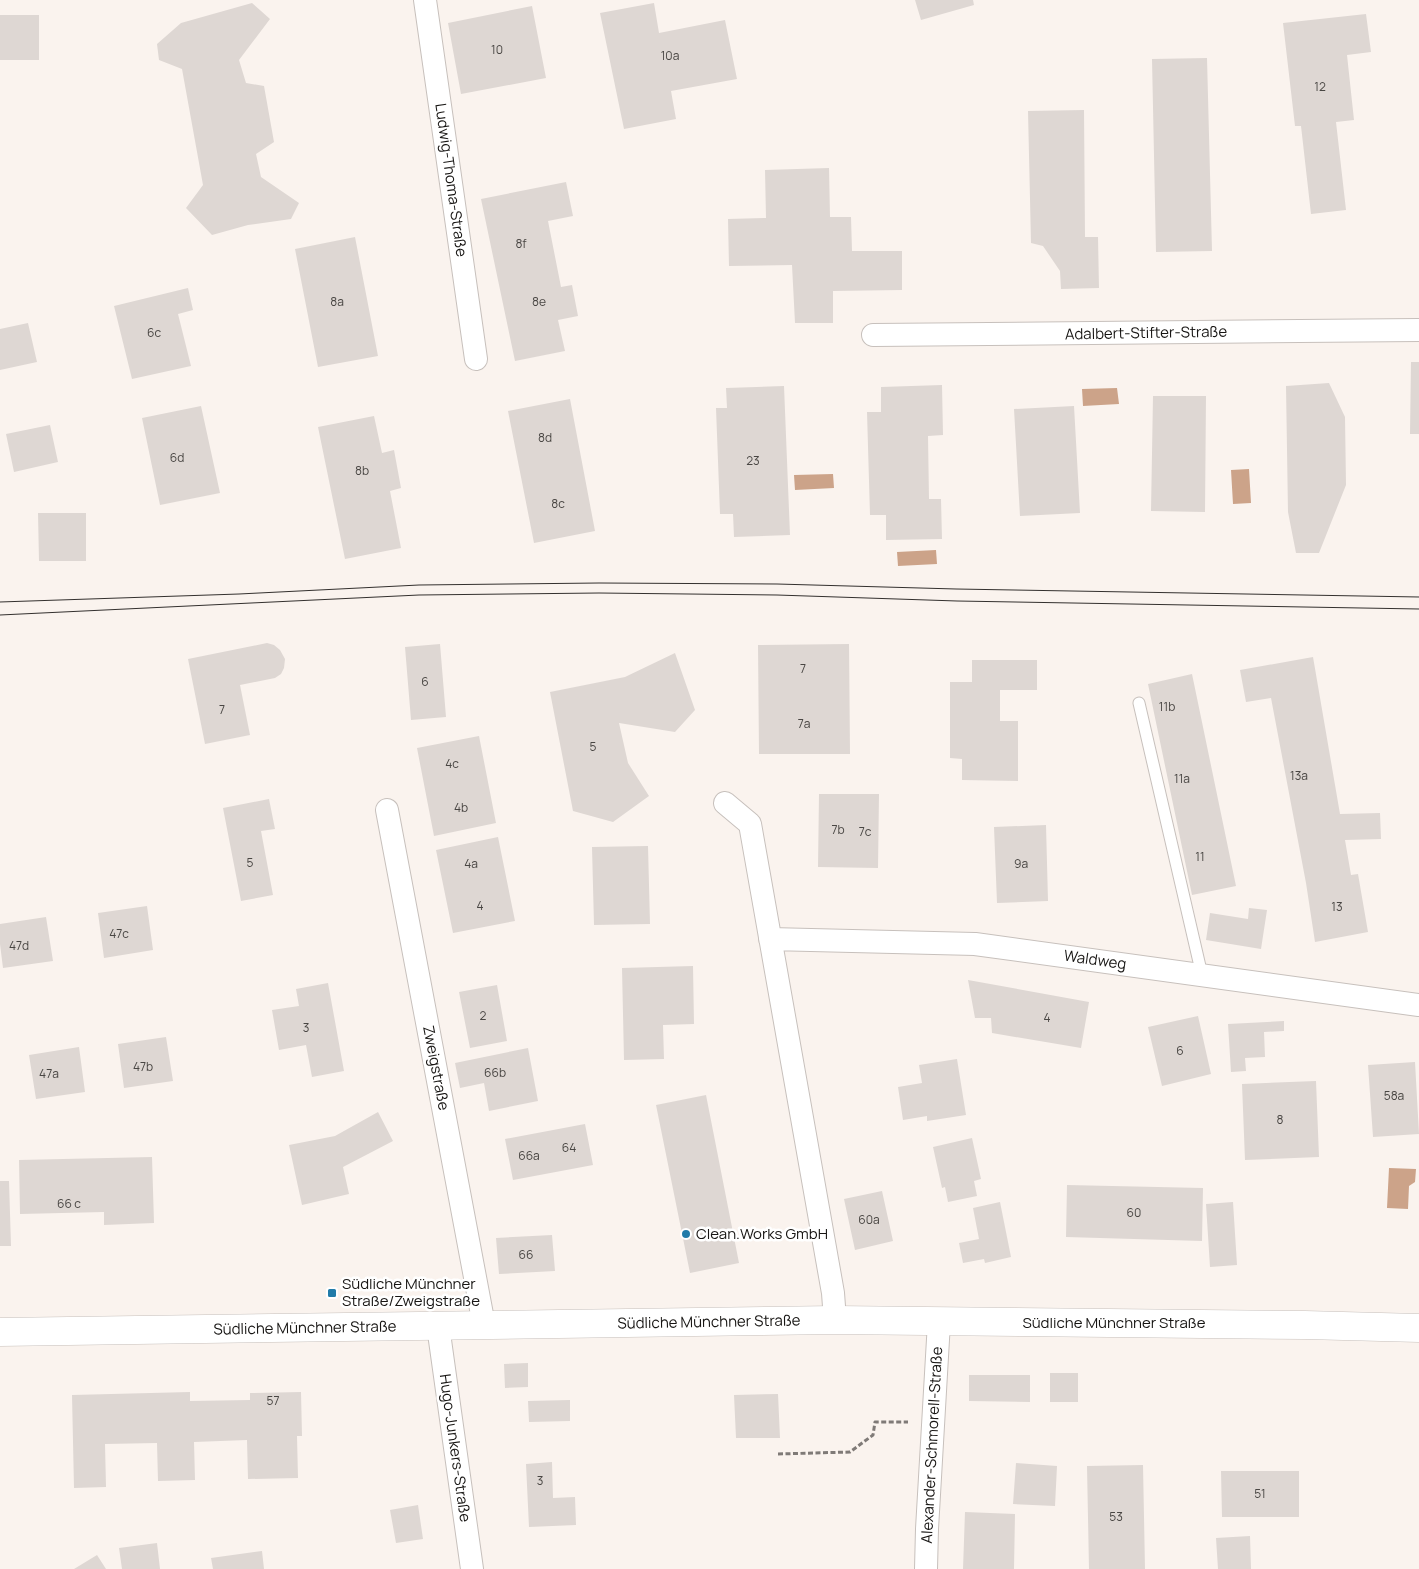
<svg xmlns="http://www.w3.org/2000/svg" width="1419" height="1569" font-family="Manrope,sans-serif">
  <rect width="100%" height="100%" fill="#faf3ee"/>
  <path fill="#cca389" d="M1117,388L1119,404L1083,406L1082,389Z
    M1249,469L1251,503L1233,504L1231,470Z
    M833,474L834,488L795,490L794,475Z
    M936,550L937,564L898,566L897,552Z
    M1389,1168L1416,1169L1415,1182L1409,1186L1408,1209L1387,1208Z"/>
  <path fill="#ded7d3" d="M915,0H973L974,5L921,20Z
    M252,3L270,19L239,60L246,83L264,86L274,142L256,154L261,177L299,203L291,219L248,225L212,235L186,208L203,185L182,69L159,60L157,44L181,23Z
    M654,3L659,33L725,20L737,79L671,91L676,119L624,129L600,13Z
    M532,6L546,78L461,94L448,23Z
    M1366,14L1371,52L1347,55L1354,120L1336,122L1346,210L1311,214L1301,126H1295L1283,23Z
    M0,15H39V60H0Z
    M1207,58L1212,251L1156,252L1152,59Z
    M1084,110L1085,237H1098L1099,288L1061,289L1060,271L1043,246L1031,243L1028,111Z
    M829,168L830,217H851L852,251H902V290L833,291V323H795L792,265L729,266L728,219L766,218L765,170Z
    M566,182L573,216L548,221L561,287L572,285L578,316L558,320L565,351L515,361L481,199Z
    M355,237L378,356L318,367L295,249Z
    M188,288L193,310L178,314L191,366L132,379L114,306Z
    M28,323L37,362L0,370V329Z
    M1411,362H1419V434H1410Z
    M1329,383L1345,417L1346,485L1319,553H1296L1288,512L1286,386Z
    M942,385L943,435L928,436L929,499H941L942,539L886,540V515H870L867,412H881V387Z
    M784,386L790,535L734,537L733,514H720L716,408H727L726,388Z
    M1153,396H1206L1205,512L1151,511Z
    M570,399L595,531L534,543L508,411Z
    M201,406L220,493L160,505L142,418Z
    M1074,406L1080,513L1020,516L1014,409Z
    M374,416L382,453L394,450L401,488L390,491L401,548L345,559L318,427Z
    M50,425L58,462L14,472L6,434Z
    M38,513H86V561H39Z
    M267,643L274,645L280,650L285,659L284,668L281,674L275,678L240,685L250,735L205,744L188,659Z
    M440,644L446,717L411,720L405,647Z
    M849,644L850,754H759L758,645Z
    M675,653L695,710L675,732L619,723L628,763L649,796L613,822L573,811L550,692L625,677Z
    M1313,657L1340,814L1380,813L1381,839L1345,840L1351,875L1358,874L1368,932L1315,942L1306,883L1271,698L1246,702L1240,670Z
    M972,660H1037V690H1000V721H1018V781L962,780V759L950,758V682H972Z
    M1192,674L1236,886L1192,895L1148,684Z
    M479,736L496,823L434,836L417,748Z
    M819,794H879L878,868L818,867Z
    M269,799L275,829L261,831L273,895L241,901L223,808Z
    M1046,825L1048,901L997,903L994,827Z
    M498,837L515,921L453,933L436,850Z
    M648,846L650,924L594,925L592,847Z
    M147,906L153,950L104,958L98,913Z
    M1249,908L1267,910L1261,949L1206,940L1210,913L1248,919Z
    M46,917L53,961L3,968L0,944V924Z
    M693,966L694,1024L663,1025L664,1059L624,1060L622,968Z
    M968,980L1089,1002L1081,1048L992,1033L991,1018H975Z
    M328,983L344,1071L312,1077L306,1045L279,1050L272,1010L299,1006L296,989Z
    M497,985L507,1041L470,1048L459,992Z
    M1198,1016L1211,1074L1162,1086L1148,1027Z
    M1284,1021V1031L1264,1032L1265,1057L1245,1058L1246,1071L1231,1072L1228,1024Z
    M166,1037L173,1081L124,1088L118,1044Z
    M79,1047L85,1092L36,1099L29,1055Z
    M528,1048L538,1101L489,1111L484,1083L460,1088L455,1063Z
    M957,1059L966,1115L927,1121V1116L903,1120L898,1087L922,1083L919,1065Z
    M1415,1062L1419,1134L1373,1137L1368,1065Z
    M1316,1081L1319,1157L1245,1160L1242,1084Z
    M706,1095L739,1263L690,1273L656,1105Z
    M378,1112L393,1141L343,1167L349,1194L302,1205L289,1145L335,1136Z
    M585,1124L593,1165L513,1180L505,1139Z
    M972,1138L981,1179L974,1181L977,1196L948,1202L945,1187L942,1188L933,1147Z
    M152,1157L154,1223L104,1225V1212L20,1214L19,1160Z
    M0,1181H9L11,1246H0Z
    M1067,1185L1203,1188L1202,1241L1066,1237Z
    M882,1191L893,1241L855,1250L844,1199Z
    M1000,1202L1011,1257L985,1263L984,1259L963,1263L959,1243L979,1239L973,1208Z
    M1233,1202L1237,1265L1210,1267L1206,1204Z
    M552,1235L555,1271L499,1274L496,1238Z
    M528,1363V1387L505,1388L504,1364Z
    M1050,1373H1078V1402H1050Z
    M969,1375H1030V1402L969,1401Z
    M190,1392V1401L250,1400V1393L301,1392L302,1436H297L298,1478L248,1479L247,1440L194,1442L195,1480L158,1481L157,1443L105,1444L106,1487L74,1488L72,1395Z
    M778,1394L780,1438H736L734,1395Z
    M570,1400V1421L529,1422L528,1401Z
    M552,1462L553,1498L575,1497L576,1525L529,1527L526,1464Z
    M1016,1463L1057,1466L1055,1506L1013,1504Z
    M1143,1465L1145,1569H1089L1087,1466Z
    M1221,1471H1299V1517H1222Z
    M418,1505L423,1539L396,1543L390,1510Z
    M965,1512L1015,1514L1014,1569H963Z
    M1250,1536L1251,1569H1218L1216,1538Z
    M157,1543L160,1569H122L119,1548Z
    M262,1551L264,1569H213L211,1558Z
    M97,1555L106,1569H74Z"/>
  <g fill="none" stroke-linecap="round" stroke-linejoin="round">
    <defs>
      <path id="service" d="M1139,703L1202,975"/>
      <path id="minor" d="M425,0L476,359
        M873,335L1419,330
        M725,803L750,824L833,1293L835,1320
        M387,810L484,1325
        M770,939L975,944L1419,1005
        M438,1326L472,1569
        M926,1569L927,1529L939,1322"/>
      <path id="secondary" d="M0,1332L835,1320L1305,1325L1419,1328"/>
    </defs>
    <use href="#service" stroke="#c7c0bc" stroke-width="13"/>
    <use href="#minor" stroke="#c7c0bc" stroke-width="24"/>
    <use href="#secondary" stroke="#c7c0bc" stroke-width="29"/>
    <path stroke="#7f7a77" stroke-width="3" stroke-dasharray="5 2.5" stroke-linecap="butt" d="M778,1454L850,1452L873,1435L875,1422H908"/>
    <use href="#service" stroke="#fff" stroke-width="11"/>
    <use href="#minor" stroke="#fff" stroke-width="22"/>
    <use href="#secondary" stroke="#fff" stroke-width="28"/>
    <path stroke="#33302e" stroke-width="1" d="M0,602L239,594L419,585L599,583L777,584L956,589L1419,597
      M0,615L419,595L599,593L777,595L957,601L1419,609"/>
  </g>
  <g fill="#217ba9" stroke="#fff" stroke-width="2">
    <circle cx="686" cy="1234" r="5"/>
    <rect x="327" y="1288" width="10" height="10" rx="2.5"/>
  </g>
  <g text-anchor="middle" stroke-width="5" stroke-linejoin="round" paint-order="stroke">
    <g font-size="12" fill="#494643">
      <text x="497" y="54">10</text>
      <text x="670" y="60">10a</text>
      <text x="1320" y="91">12</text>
      <text x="521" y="248">8f</text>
      <text x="337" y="306">8a</text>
      <text x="539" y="306">8e</text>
      <text x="154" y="337">6c</text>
      <text x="545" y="442">8d</text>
      <text x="177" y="462">6d</text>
      <text x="753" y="465">23</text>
      <text x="362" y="475">8b</text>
      <text x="558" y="508">8c</text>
      <text x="803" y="673">7</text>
      <text x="425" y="686">6</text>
      <text x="1167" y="711">11b</text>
      <text x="222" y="714">7</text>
      <text x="804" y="728">7a</text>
      <text x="593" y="751">5</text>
      <text x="452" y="768">4c</text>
      <text x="1299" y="780">13a</text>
      <text x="1182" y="783">11a</text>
      <text x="461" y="812">4b</text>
      <text x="838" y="834">7b</text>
      <text x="865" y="836">7c</text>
      <text x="1200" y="861">11</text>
      <text x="250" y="867">5</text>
      <text x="471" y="868">4a</text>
      <text x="1021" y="868">9a</text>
      <text x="480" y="910">4</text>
      <text x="1337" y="911">13</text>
      <text x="119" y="938">47c</text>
      <text x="19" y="950">47d</text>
      <text x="483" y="1020">2</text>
      <text x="1047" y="1022">4</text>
      <text x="306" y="1032">3</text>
      <text x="1180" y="1055">6</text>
      <text x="143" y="1071">47b</text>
      <text x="495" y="1077">66b</text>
      <text x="49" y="1078">47a</text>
      <text x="1394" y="1100">58a</text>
      <text x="1280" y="1124">8</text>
      <text x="569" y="1152">64</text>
      <text x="529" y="1160">66a</text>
      <text x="69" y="1208">66 c</text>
      <text x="1134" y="1217">60</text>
      <text x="869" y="1224">60a</text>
      <text x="526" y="1259">66</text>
      <text x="273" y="1405">57</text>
      <text x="540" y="1485">3</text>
      <text x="1260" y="1498">51</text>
      <text x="1116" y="1521">53</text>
    </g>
    <g font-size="15" fill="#171513" stroke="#fff">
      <text transform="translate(451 180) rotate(82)" y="5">Ludwig-Thoma-Straße</text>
      <text transform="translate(1146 333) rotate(-1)" y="5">Adalbert-Stifter-Straße</text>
      <text transform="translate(1095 960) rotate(8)" y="5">Waldweg</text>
      <text transform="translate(436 1068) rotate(79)" y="5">Zweigstraße</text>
      <text transform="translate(709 1322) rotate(-1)" y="5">Südliche Münchner Straße</text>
      <text x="1114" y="1328">Südliche Münchner Straße</text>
      <text transform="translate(305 1328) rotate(-1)" y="5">Südliche Münchner Straße</text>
      <text transform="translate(932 1445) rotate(-87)" y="5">Alexander-Schmorell-Straße</text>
      <text transform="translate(455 1448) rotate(82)" y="5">Hugo-Junkers-Straße</text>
    </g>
    <g font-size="15" fill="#171513" stroke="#fff" text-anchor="start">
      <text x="696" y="1239">Clean.Works GmbH</text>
      <text x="342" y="1289">Südliche Münchner<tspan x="342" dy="17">Straße/Zweigstraße</tspan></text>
    </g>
  </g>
</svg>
